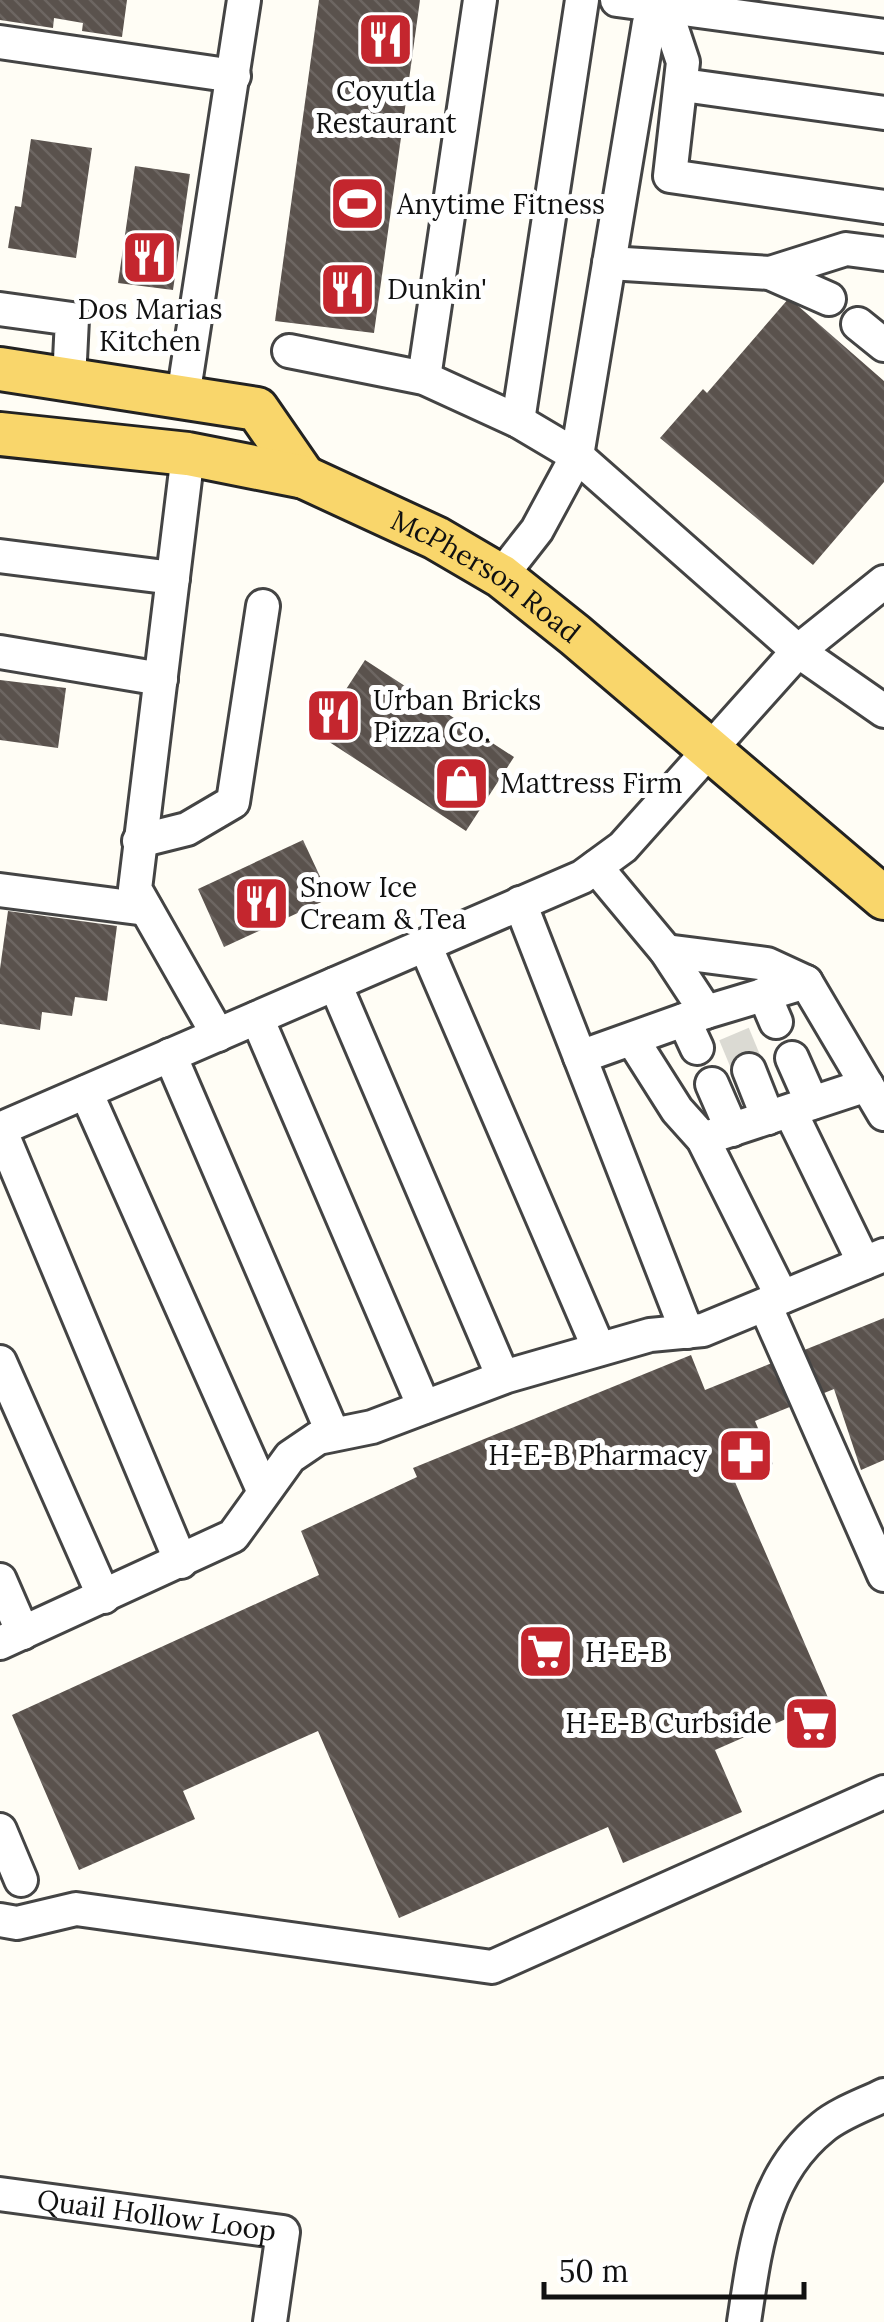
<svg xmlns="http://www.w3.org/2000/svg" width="884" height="2322" font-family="Lora,serif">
  <defs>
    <pattern id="building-back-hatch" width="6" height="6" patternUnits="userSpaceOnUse" patternTransform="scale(2.5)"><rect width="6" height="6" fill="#5a524d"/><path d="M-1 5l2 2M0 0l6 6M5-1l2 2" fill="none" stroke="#6d6662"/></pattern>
  </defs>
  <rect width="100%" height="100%" fill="#fffdf5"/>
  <path fill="url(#building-back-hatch)" d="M0,0H127L122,37L82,31L83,23L54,18L53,28L0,20Z
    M319,0H420L374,333L275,321Z
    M31,139L92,148L76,258L8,248L15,206L21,207Z
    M135,166L190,174L173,290L118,283Z
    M789,298L884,381V482L813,565L660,438L703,389L707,393Z
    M365,660L514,757L466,831L317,734Z
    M0,680L66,688L58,748L0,740Z
    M303,840L330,898L224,947L198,889Z
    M8,911L117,926L107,1001L75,997L72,1016L42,1012L40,1030L0,1024V969Z
    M884,1318V1460L861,1470L834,1389L755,1421L773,1464L735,1482L829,1700L715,1750L742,1812L623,1863L608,1827L399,1918L318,1731L183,1791L195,1819L79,1870L12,1715L319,1575L301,1531L417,1477L413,1468L691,1355L705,1390Z"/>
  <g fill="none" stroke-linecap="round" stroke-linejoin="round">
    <path stroke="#dbdad3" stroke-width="32" stroke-dasharray="32 16" stroke-linecap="butt" d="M734,1034L749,1070"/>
    <defs>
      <g id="minor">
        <path d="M617,0L884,36"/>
        <path d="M664,5L683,62L670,176L884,207"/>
        <path d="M0,42L234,76"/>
        <path d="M683,85L884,113"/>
        <path d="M609,263L770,273L829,299"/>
        <path d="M770,273L846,249L884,254"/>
        <path d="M0,309L72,319L69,380"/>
        <path d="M858,324L884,345"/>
        <path d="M289,351L424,378L518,421L577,456L798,651L884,711"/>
        <path d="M424,378L480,0"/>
        <path d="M183,397L244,0"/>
        <path d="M518,421L582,0"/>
        <path d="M188,454L135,889L218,1035"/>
        <path d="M0,556L173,578"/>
        <path d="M501,576L537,530L577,456L649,23L664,5"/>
        <path d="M0,652L161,679"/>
        <path d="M139,841L187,829L233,802L263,606"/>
        <path d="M0,890L146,909"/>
        <path d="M520,903L687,1332"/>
        <path d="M425,945L599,1349"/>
        <path d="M666,951L767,964L806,982"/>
        <path d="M335,984L503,1377"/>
        <path d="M764,994L776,1022"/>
        <path d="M706,1012L806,982L884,1114"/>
        <path d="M257,1018L424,1407"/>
        <path d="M684,1020L697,1048"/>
        <path d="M632,1039L677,1110L703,1139L782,1297"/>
        <path d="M170,1055L333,1434"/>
        <path d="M580,1057L706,1012L666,951L596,867"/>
        <path d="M792,1058L812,1103"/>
        <path d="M749,1070L768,1118"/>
        <path d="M712,1084L732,1130"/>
        <path d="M86,1092L263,1490"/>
        <path d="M790,1111L864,1263"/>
        <path d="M0,1129L582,877L623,847L798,651L884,582"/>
        <path d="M0,1129L181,1562"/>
        <path d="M703,1139L867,1085"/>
        <path d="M765,1305L884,1575"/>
        <path d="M0,1362L104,1597"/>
        <path d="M0,1580L23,1633"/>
        <path d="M0,1643L233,1536L290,1457L318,1438L372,1427L507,1376L650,1335L703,1330L884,1255"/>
        <path d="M0,1830L21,1880"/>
        <path d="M0,1920L17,1923L76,1909L492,1967L884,1792"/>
        <path id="s1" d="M0,2194L283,2232L270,2322"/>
        <path d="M744,2322C755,2250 762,2176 823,2127C840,2113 864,2105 884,2095"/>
      </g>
      <g id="major">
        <path d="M0,369L257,409L304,477"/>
        <path id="s2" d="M0,434L188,454L304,477L436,538L501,576L575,635L884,898"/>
      </g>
    </defs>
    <use href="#minor" stroke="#444" stroke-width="38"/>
    <use href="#major" stroke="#222" stroke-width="48"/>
    <use href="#minor" stroke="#fff" stroke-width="32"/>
    <use href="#major" stroke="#f9d66b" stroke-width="42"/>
  </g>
  <defs>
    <symbol id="restaurant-square" viewBox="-11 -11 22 22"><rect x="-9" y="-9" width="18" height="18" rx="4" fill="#c4262e" stroke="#fff"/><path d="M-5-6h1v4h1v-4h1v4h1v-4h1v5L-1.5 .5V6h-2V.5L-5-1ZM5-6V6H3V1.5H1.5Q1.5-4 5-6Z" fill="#fff"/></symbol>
    <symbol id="stadium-square" viewBox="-11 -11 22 22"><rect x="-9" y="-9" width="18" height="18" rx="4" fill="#c4262e" stroke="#fff"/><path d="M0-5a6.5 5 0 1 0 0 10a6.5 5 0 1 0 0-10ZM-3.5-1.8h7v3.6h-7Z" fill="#fff"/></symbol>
    <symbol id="shop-square" viewBox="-11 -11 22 22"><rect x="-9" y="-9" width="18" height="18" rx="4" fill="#c4262e" stroke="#fff"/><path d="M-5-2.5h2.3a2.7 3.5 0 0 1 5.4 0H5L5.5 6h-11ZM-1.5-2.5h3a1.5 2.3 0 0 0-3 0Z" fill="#fff"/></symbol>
    <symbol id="pharmacy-square" viewBox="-11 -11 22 22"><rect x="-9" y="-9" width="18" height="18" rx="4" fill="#c4262e" stroke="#fff"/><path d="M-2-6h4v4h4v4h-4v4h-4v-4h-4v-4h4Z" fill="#fff"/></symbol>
    <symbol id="supermarket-square" viewBox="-11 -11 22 22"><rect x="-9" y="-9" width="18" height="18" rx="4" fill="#c4262e" stroke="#fff"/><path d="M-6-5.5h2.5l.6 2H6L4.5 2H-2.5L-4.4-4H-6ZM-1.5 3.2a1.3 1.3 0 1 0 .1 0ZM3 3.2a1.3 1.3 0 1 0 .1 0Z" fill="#fff"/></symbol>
  </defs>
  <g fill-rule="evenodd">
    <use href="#restaurant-square" x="354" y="8" width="63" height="63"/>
    <use href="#stadium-square" x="326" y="172" width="63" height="63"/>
    <use href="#restaurant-square" x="118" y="226" width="63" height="63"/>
    <use href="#restaurant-square" x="316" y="258" width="63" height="63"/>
    <use href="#restaurant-square" x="302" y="684" width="63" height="63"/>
    <use href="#shop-square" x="430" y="752" width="63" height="63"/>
    <use href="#restaurant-square" x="230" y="872" width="63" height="63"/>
    <use href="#pharmacy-square" x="714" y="1424" width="63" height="63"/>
    <use href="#supermarket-square" x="514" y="1620" width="63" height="63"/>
    <use href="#supermarket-square" x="780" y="1692" width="63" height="63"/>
  </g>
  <g text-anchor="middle" stroke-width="10" stroke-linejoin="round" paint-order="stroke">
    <g font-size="28" fill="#111" stroke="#fff" text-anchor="start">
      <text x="386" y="101" text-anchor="middle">Coyutla<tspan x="386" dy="32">Restaurant</tspan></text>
      <text x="397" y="214">Anytime Fitness</text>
      <text x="387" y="299">Dunkin'</text>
      <text x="150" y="319" text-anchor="middle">Dos Marias<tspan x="150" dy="32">Kitchen</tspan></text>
      <text x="373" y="710">Urban Bricks<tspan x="373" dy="32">Pizza Co.</tspan></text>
      <text x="500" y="793">Mattress Firm</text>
      <text x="300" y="897">Snow Ice<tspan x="300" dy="32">Cream &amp; Tea</tspan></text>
      <text x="707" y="1465" text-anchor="end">H-E-B Pharmacy</text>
      <text x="585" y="1662">H-E-B</text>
      <text x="772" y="1733" text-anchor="end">H-E-B Curbside</text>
    </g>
    <g font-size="28" fill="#111" stroke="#fff">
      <text dy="10" stroke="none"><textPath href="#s2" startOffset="515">McPherson Road</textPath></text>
      <text dy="10" stroke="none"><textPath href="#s1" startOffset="158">Quail Hollow Loop</textPath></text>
    </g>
  </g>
  <path d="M544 2282v15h260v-15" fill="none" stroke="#111111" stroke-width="5"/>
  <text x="559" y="2282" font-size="30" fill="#111111" stroke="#ffffff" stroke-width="8" paint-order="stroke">50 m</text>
</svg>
